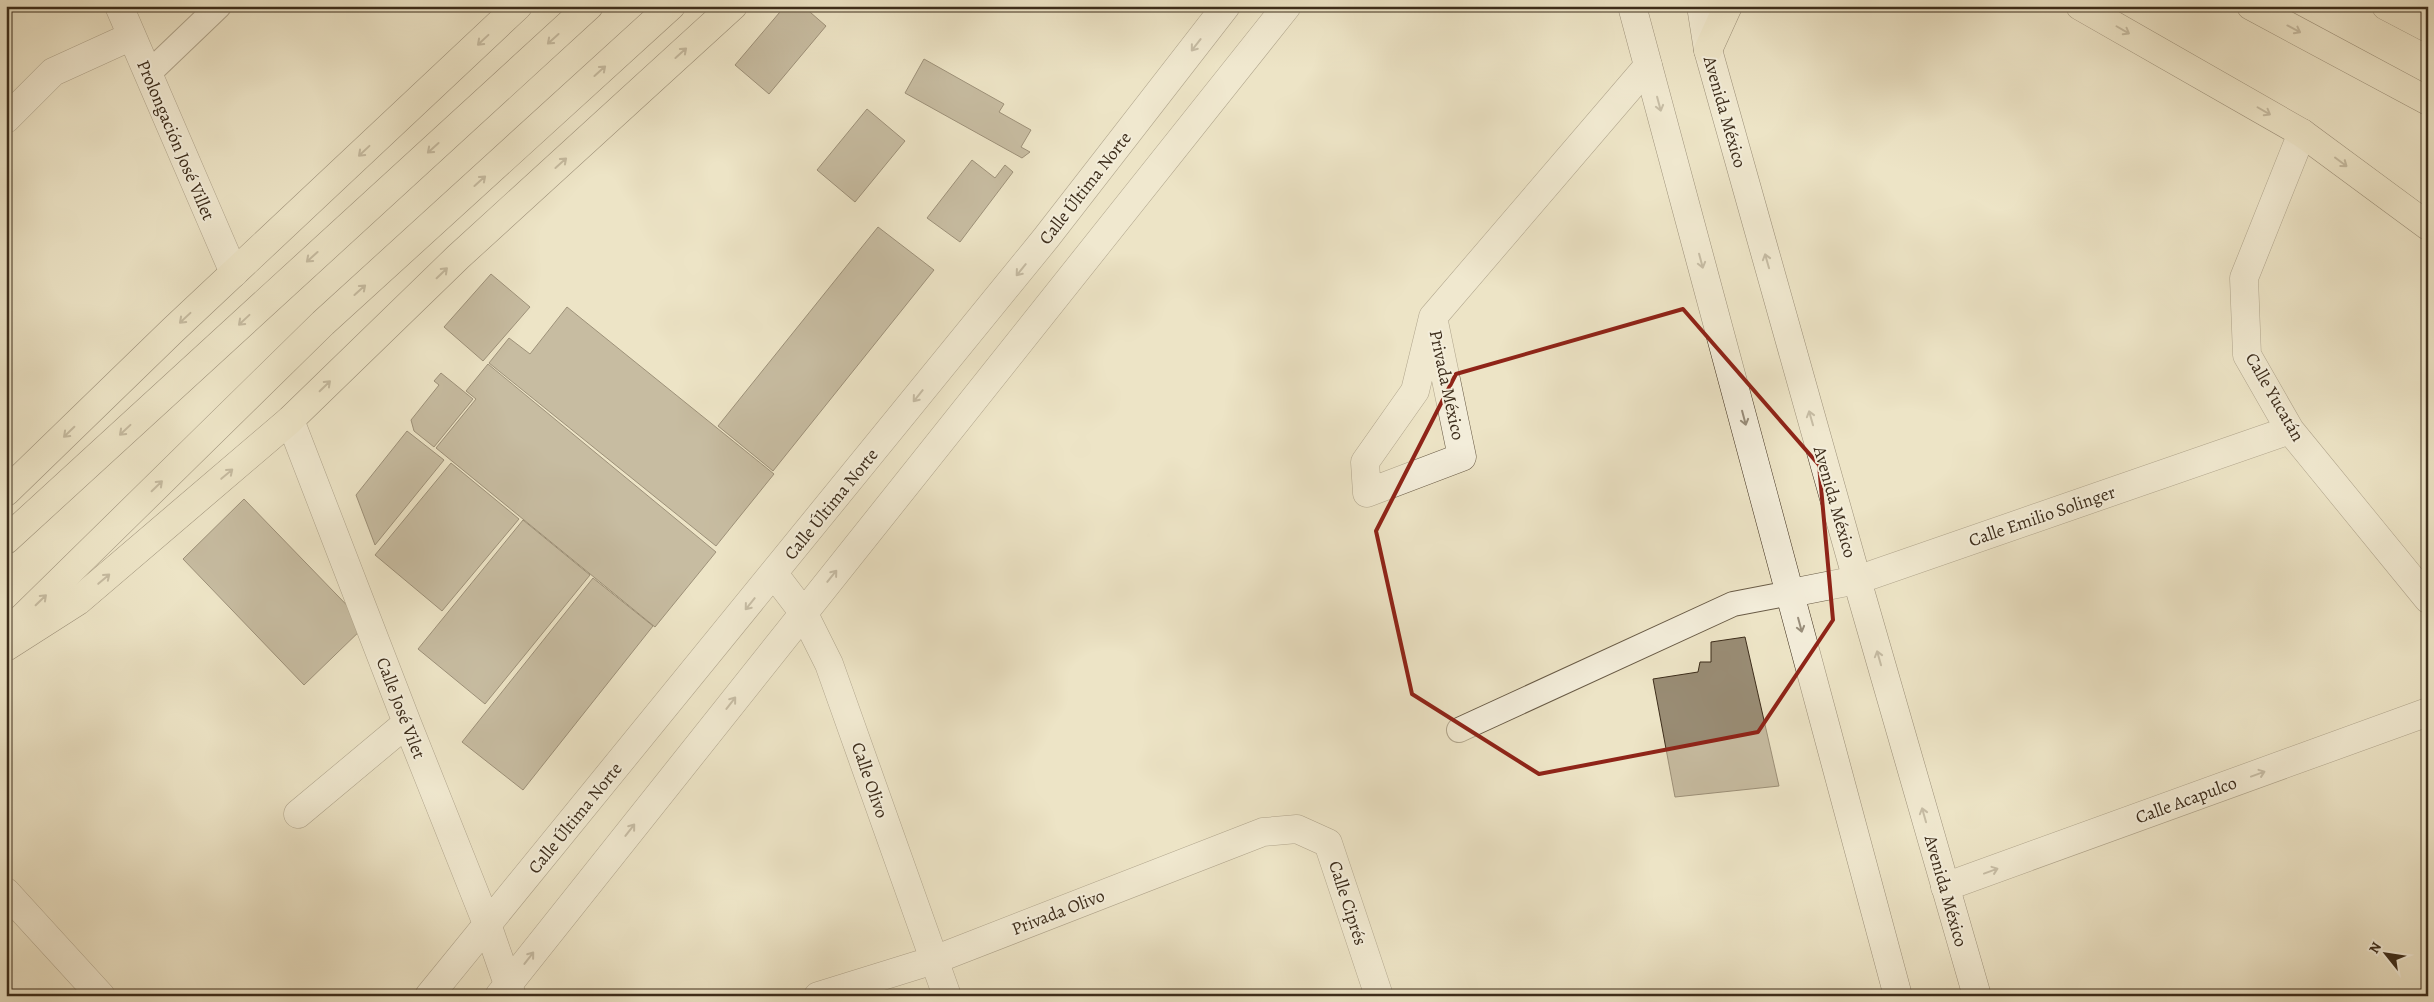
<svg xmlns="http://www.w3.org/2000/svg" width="2434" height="1002" font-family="Alegreya,serif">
  <rect width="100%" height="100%" fill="#ede4c6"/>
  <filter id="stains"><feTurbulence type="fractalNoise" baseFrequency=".004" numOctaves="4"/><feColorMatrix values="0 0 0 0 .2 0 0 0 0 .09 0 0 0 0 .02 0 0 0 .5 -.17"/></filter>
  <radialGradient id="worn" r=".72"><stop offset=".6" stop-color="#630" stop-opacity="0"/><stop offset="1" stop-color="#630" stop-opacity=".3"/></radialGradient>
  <path fill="#998c74" stroke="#3d2d1b" d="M785,6H803L826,26L769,94L735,65Z
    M924,59L1004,104L999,112L1031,130L1021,147L1030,152L1022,158L905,93Z
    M867,109L905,141L855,202L817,170Z
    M972,160L995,178L1005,165L1013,172L960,242L927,218Z
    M878,227L934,270L773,471L718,426Z
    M491,274L530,307L483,361L444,327Z
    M567,307L774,474L716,546L489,363L509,338L530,354Z
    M488,364L716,552L655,627L436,448L476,399L466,391Z
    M441,373L473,399L434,447L414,431L411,420L439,385L434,381Z
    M407,431L444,460L375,545L356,495Z
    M451,463L519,519L442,611L375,555Z
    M244,499L366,625L304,685L183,559Z
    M523,520L590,575L485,704L418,649Z
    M593,578L653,626L523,790L462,742Z
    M1745,637L1779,786L1675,797L1653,679L1698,672L1700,662H1711V642Z"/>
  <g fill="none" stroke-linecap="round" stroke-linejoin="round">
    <defs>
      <path id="lane" d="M148,74L219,6
        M1459,730L1733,604L1791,593"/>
      <path id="street" d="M119,6L234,273
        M6,119L53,72L132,36
        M2302,133L2244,278L2247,355L2290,430L2428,599
        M1433,317L1462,457L1367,493L1365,462L1415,391L1433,317L1648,66
        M290,420L407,723L487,924L512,996
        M774,574L803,612L829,664L947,996
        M1791,593L1857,580L2290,430
        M298,814L407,723
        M1945,887L2428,712
        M6,892L101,996
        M429,996L1046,238L1226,6
        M499,996L1287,6
        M818,996L934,960L1263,832L1297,829L1328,843L1379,996"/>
      <path id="secondary" d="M1632,6L1898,996
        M1701,6L1708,50L1857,580L1977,996"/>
      <path id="primary" d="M2080,6L2302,133L2428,226
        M1708,50L1728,6
        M6,492L173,330L518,6
        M6,647L78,601L290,420L458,257L733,6"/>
      <path id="highway" d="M2251,6L2428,101
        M2386,6L2428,28
        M6,540L589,6
        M6,634L323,323L671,6"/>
    </defs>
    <use href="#lane" stroke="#695b46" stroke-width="26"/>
    <use href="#street" stroke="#695b46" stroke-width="29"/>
    <use href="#secondary" stroke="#3d2d1b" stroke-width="29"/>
    <use href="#primary" stroke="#3d2d1b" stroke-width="29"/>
    <use href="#highway" stroke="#3d2d1b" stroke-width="29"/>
    <use href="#lane" stroke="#f3edda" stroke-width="24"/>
    <use href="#street" stroke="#f3edda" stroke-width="28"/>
    <use href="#secondary" stroke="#f3edda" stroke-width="28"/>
    <use href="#primary" stroke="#ede4c6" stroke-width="28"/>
    <use href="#highway" stroke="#ede4c6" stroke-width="28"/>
  </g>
  <defs><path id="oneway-shaft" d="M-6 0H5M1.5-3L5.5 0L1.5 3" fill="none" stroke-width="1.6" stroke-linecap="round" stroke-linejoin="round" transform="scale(1.25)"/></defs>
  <g stroke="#958870">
    <use href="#oneway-shaft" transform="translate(2294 29) rotate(28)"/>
    <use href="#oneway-shaft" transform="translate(2123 30) rotate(30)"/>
    <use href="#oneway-shaft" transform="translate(553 39) rotate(138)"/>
    <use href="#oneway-shaft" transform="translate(483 40) rotate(137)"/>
    <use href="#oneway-shaft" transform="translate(681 53) rotate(-42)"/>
    <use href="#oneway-shaft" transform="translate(600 71) rotate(-42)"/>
    <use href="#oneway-shaft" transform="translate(2264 111) rotate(30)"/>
    <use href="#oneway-shaft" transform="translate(433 148) rotate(138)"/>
    <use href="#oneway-shaft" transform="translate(364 151) rotate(137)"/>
    <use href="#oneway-shaft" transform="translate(2341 162) rotate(37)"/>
    <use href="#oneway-shaft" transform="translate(561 163) rotate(-42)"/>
    <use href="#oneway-shaft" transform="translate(480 181) rotate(-42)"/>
    <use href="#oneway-shaft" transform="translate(312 257) rotate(138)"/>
    <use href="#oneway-shaft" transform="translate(442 273) rotate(-44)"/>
    <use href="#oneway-shaft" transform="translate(360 290) rotate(-42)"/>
    <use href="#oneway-shaft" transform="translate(185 318) rotate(137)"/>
    <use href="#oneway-shaft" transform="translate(244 320) rotate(137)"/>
    <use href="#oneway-shaft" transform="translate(325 386) rotate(-44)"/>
    <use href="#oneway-shaft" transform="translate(125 430) rotate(137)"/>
    <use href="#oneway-shaft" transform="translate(69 432) rotate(136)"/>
    <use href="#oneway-shaft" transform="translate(227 474) rotate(-40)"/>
    <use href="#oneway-shaft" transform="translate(157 486) rotate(-44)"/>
    <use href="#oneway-shaft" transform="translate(104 579) rotate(-40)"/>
    <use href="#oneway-shaft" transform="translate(41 600) rotate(-44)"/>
  </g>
  <g stroke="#988d7a">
    <use href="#oneway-shaft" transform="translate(1196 45) rotate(128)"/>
    <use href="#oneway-shaft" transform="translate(1659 104) rotate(75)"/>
    <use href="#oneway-shaft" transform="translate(1701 261) rotate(75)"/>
    <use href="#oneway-shaft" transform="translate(1767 261) rotate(-106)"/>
    <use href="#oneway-shaft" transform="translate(1021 270) rotate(129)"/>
    <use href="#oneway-shaft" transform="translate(918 396) rotate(129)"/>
    <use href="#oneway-shaft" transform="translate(1744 418) rotate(75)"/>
    <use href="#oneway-shaft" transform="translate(1811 418) rotate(-106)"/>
    <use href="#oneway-shaft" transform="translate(832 576) rotate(-51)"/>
    <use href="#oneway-shaft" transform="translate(750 604) rotate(129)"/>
    <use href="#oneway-shaft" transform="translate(1800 625) rotate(75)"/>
    <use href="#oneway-shaft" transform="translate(1879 658) rotate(-106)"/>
    <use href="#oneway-shaft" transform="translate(731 703) rotate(-52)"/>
    <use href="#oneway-shaft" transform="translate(2258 774) rotate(-20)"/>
    <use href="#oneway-shaft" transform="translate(1924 815) rotate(-106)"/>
    <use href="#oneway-shaft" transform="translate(630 830) rotate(-52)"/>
    <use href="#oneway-shaft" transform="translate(1991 871) rotate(-20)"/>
    <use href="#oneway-shaft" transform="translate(529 958) rotate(-52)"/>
  </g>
  <path d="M0 0H2434V1002H0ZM1683,309L1819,465L1833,620L1758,732L1539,774L1412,694L1376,531L1456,374Z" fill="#ede4c6" fill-opacity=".55" fill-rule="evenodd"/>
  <path fill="none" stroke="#8f2418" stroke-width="4" stroke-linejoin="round" d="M1683,309L1819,465L1833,620L1758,732L1539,774L1412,694L1376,531L1456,374Z"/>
  <g text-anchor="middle" stroke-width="4" stroke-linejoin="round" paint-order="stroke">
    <g font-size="18" fill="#3d2d1b" stroke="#f3edda">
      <text transform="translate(1725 112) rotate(74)" y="6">Avenida México</text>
      <text transform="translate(176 140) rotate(67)" y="6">Prolongación José Villet</text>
      <text transform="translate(1085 188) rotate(-52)" y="6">Calle Última Norte</text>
      <text transform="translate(1447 385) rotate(78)" y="6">Privada México</text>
      <text transform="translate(2275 397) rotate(60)" y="6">Calle Yucatán</text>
      <text transform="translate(1835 502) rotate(74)" y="6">Avenida México</text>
      <text transform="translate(831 504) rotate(-51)" y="6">Calle Última Norte</text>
      <text transform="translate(2042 516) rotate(-19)" y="6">Calle Emilio Solinger</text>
      <text transform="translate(401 708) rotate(69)" y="6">Calle José Vilet</text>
      <text transform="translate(870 780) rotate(71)" y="6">Calle Olivo</text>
      <text transform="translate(2186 800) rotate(-20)" y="6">Calle Acapulco</text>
      <text transform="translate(575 818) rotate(-51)" y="6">Calle Última Norte</text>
      <text transform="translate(1946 891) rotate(74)" y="6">Avenida México</text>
      <text transform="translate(1348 903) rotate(72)" y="6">Calle Ciprés</text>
      <text transform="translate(1058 912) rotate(-21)" y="6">Privada Olivo</text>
    </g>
  </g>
  <rect width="2434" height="1002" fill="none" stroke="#ede4c6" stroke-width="25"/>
  <rect x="8" y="8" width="2419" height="987" fill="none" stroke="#3d2d1b" stroke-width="2.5"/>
  <rect x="12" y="12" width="2409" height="977" fill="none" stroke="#3d2d1b"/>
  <g transform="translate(2386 954) rotate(300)" stroke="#f3edda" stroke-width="4" paint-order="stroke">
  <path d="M0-4L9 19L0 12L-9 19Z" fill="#3d2d1b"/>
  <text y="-8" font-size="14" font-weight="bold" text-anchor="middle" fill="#3d2d1b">N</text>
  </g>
  <rect width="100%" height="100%" filter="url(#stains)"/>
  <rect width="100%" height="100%" fill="url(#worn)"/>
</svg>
